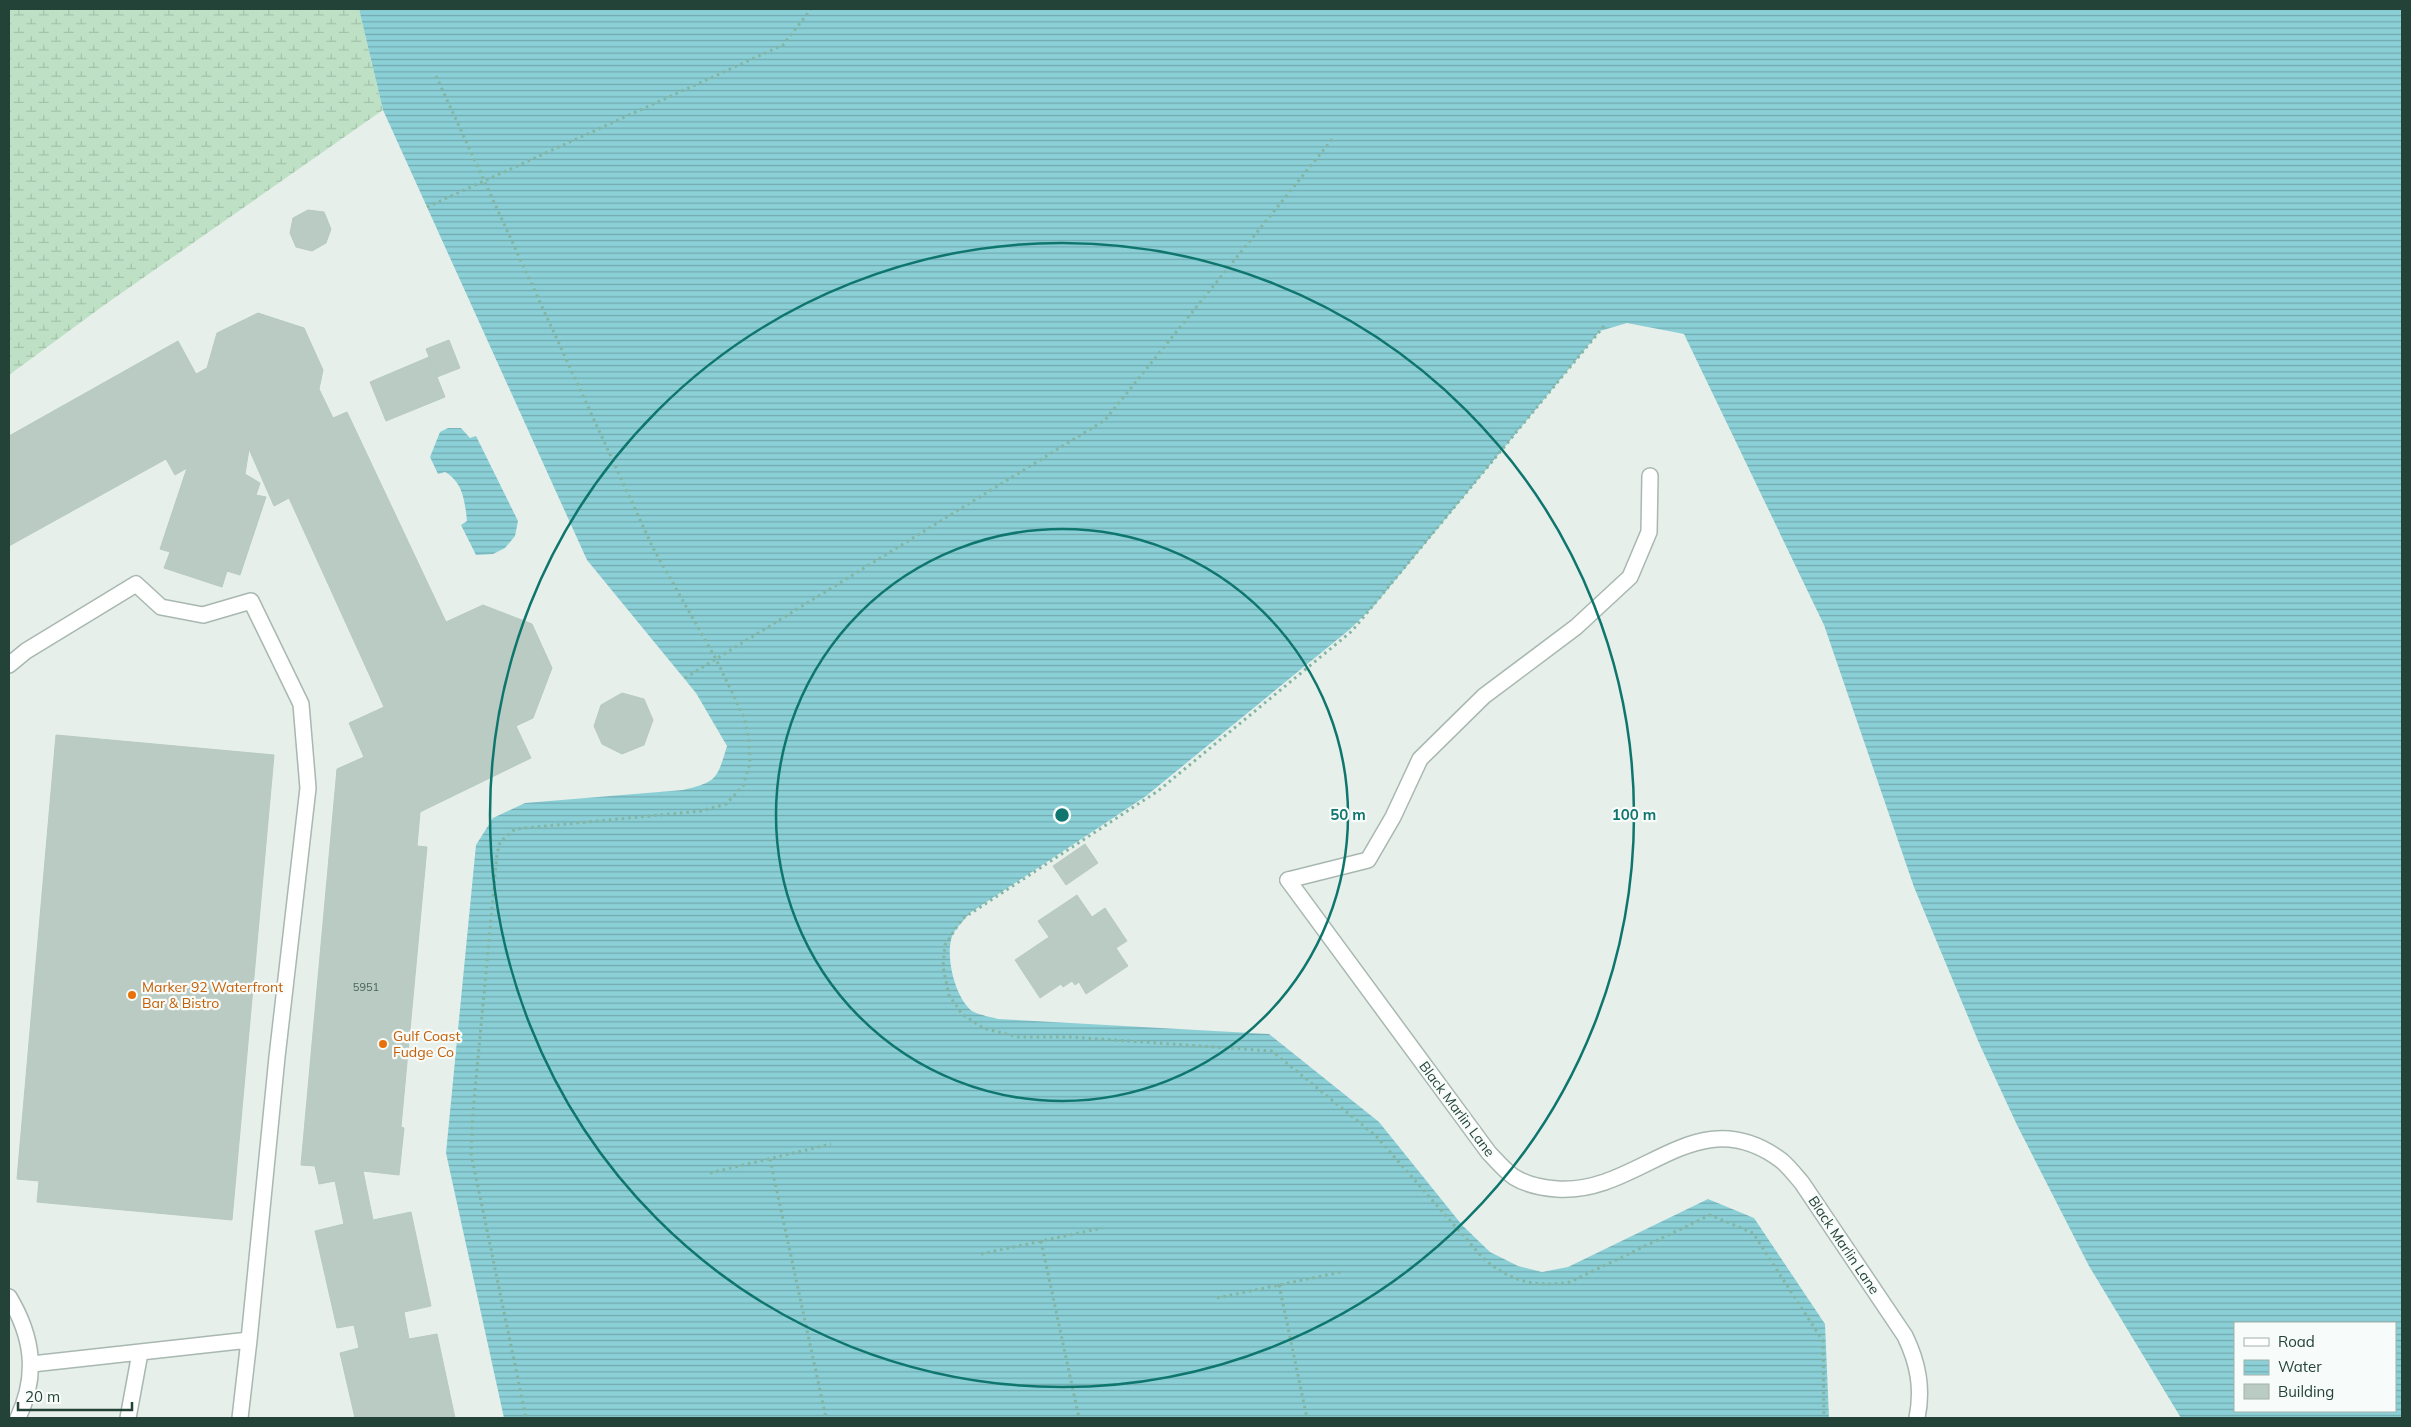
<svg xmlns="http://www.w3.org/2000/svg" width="2411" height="1427" font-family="Mulish,sans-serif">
  <defs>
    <pattern id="wetland-marsh" width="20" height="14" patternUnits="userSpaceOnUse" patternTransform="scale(1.25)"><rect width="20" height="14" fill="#bee1c5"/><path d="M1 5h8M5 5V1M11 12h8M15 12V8" fill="none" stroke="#a3c2aa"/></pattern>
    <pattern id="water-rules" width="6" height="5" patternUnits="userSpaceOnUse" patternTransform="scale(1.25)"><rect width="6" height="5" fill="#8bd0d7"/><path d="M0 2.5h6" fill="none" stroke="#71aaaf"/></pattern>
  </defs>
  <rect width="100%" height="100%" fill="#e6efea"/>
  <path fill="url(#wetland-marsh)" d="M9,9H359L383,110L103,306L9,375Z"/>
  <path fill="url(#water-rules)" fill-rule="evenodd" d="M359,9H2402V1418H2181L2089,1266L2017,1125L1979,1043L1914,887L1824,625L1684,334L1627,323L1600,331L1373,607L1349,630L1146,796L970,913C965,919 957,927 953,934C944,954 955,998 972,1011C979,1015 991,1017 998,1019L1269,1034L1379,1122L1462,1225L1490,1252L1518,1266L1542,1272L1568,1267L1708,1199L1754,1218L1825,1324L1829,1418H504L446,1153L476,845L493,818L525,803L683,790C717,782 717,779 727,746L696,693L587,560L383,110ZM2235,1323H2395V1411H2235Z
    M448,428H461L470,438L476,436L518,521L515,536L505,548L493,554L476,555L461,525L467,521C465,502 463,482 445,472L438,474L430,457L440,432Z"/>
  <path fill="#bacbc3" stroke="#b7cac1" d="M308,210L324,212L331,229L326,243L312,251L296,247L290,233L293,218Z
    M258,313L304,328L323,370L319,389L333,418L347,412L446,622L483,605L532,624L552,668L533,718L516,726L531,758L420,812L417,846L427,847L401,1127L404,1128L399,1175L363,1171L373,1220L411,1212L431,1306L404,1312L409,1339L437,1334L455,1418H355L340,1353L359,1348L354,1325L337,1328L315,1231L344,1224L335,1181L319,1184L315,1166L301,1165L337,769L364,757L349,723L384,707L289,498L274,506L249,449L245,474L260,483L256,495L266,497L240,575L227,571L222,587L164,568L170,552L160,549L187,468L175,475L166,459L9,546V436L178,341L196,374L207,368L217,333Z
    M449,340L460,368L437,377L426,349Z
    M429,357L445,397L386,421L370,382Z
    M622,693L644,699L653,720L644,745L622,754L602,744L594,726L601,705Z
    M56,735L274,755L232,1220L37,1202L39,1181L17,1179Z
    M1085,844L1098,863L1066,885L1053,866Z
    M1077,895L1092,917L1105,908L1127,941L1116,948L1128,966L1086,994L1079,982L1075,985L1072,981L1063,987L1061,984L1040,998L1015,960L1049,937L1038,921Z"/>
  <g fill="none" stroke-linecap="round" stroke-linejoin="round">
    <defs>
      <path id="service" d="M9,665L26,651L136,584L161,607L203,615L251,601L301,704L308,788L277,1057L249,1340L32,1364
        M1288,880L1368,860L1393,817L1420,759L1484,696L1576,627L1630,577L1649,532L1650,476
        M128,1418L140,1353
        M240,1418L249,1340"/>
      <path id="minor" d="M1288,880L1489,1153C1497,1161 1505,1171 1514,1177C1527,1185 1543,1188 1557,1189C1641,1195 1696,1096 1782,1161C1789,1167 1796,1176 1802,1183L1905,1336C1918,1363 1923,1388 1917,1418
        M9,1297C33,1337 38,1375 18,1418"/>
    </defs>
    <use href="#service" stroke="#a8b8b1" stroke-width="18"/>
    <use href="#minor" stroke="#a8b8b1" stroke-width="18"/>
    <path stroke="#84b5a2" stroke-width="3" stroke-dasharray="2.5 4" stroke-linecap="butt" d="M436,76L653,548L716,659L744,717L749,739L750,763L743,786L726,804L701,811L515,829L500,842L497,854L473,1112L471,1153L526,1418
      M427,207L783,45L811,9
      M1604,326L1352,631L1158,791L962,919L945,945L943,967L949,995L962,1014L983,1028L1018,1037H1071L1272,1051L1376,1136L1483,1258C1509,1281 1536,1288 1570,1282L1710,1215L1753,1233L1823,1341L1824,1418
      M685,678L1105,420L1334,137
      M770,1159L826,1418
      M710,1173L831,1144
      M1041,1241L1079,1418
      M981,1254L1102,1228
      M1279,1285L1307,1418
      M1217,1298L1341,1272"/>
    <use href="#service" stroke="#fff" stroke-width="15"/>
    <use href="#minor" stroke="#fff" stroke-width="15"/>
  </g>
  <g fill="none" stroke="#0f766e" stroke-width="2.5">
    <circle cx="1062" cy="815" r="286"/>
    <circle cx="1062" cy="815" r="572"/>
  </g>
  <g fill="#e8710a" stroke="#f7fbf9" stroke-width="2">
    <circle cx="132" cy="995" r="5"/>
    <circle cx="383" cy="1044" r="5"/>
  </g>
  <g text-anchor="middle" stroke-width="4.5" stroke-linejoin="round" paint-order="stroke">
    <g font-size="11" fill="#49655b">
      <text x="366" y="991">5951</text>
    </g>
    <g font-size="14" fill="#c56008" stroke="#f7fbf9" text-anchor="start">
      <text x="142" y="992">Marker 92 Waterfront<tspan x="142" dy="16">Bar &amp; Bistro</tspan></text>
      <text x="393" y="1041">Gulf Coast<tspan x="393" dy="16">Fudge Co</tspan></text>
    </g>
    <g font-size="14" fill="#234338" stroke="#f7fbf9">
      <text transform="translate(1457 1109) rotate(53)" y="5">Black Marlin Lane</text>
      <text transform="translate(1844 1245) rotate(56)" y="5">Black Marlin Lane</text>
    </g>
  </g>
  <circle cx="1062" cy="815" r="8" fill="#0f766e" stroke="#f7fbf9" stroke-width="2.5"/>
  <g font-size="15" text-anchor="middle" font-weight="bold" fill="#0f766e" stroke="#f7fbf9" stroke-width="4.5" stroke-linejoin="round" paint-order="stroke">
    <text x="1348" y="820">50 m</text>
    <text x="1634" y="820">100 m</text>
  </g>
  <rect width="2411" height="1427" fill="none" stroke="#234338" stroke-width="20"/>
  <rect x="2234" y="1322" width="162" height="90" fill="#f7fbf9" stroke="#a2b1ac"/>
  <rect x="2244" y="1338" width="25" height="8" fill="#ffffff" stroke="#a2b1ac"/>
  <text x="2278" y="1347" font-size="15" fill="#234338">Road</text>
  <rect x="2244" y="1360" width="25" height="15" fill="url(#water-rules)" stroke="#a2b1ac"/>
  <text x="2278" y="1372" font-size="15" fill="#234338">Water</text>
  <rect x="2244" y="1384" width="25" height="15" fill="#bacbc3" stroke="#a2b1ac"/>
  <text x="2278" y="1397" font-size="15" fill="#234338">Building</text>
  <path d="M18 1402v8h114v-8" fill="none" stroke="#234338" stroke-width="2.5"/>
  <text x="25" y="1402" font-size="15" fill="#234338" stroke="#f7fbf9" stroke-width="4" paint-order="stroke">20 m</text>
</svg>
